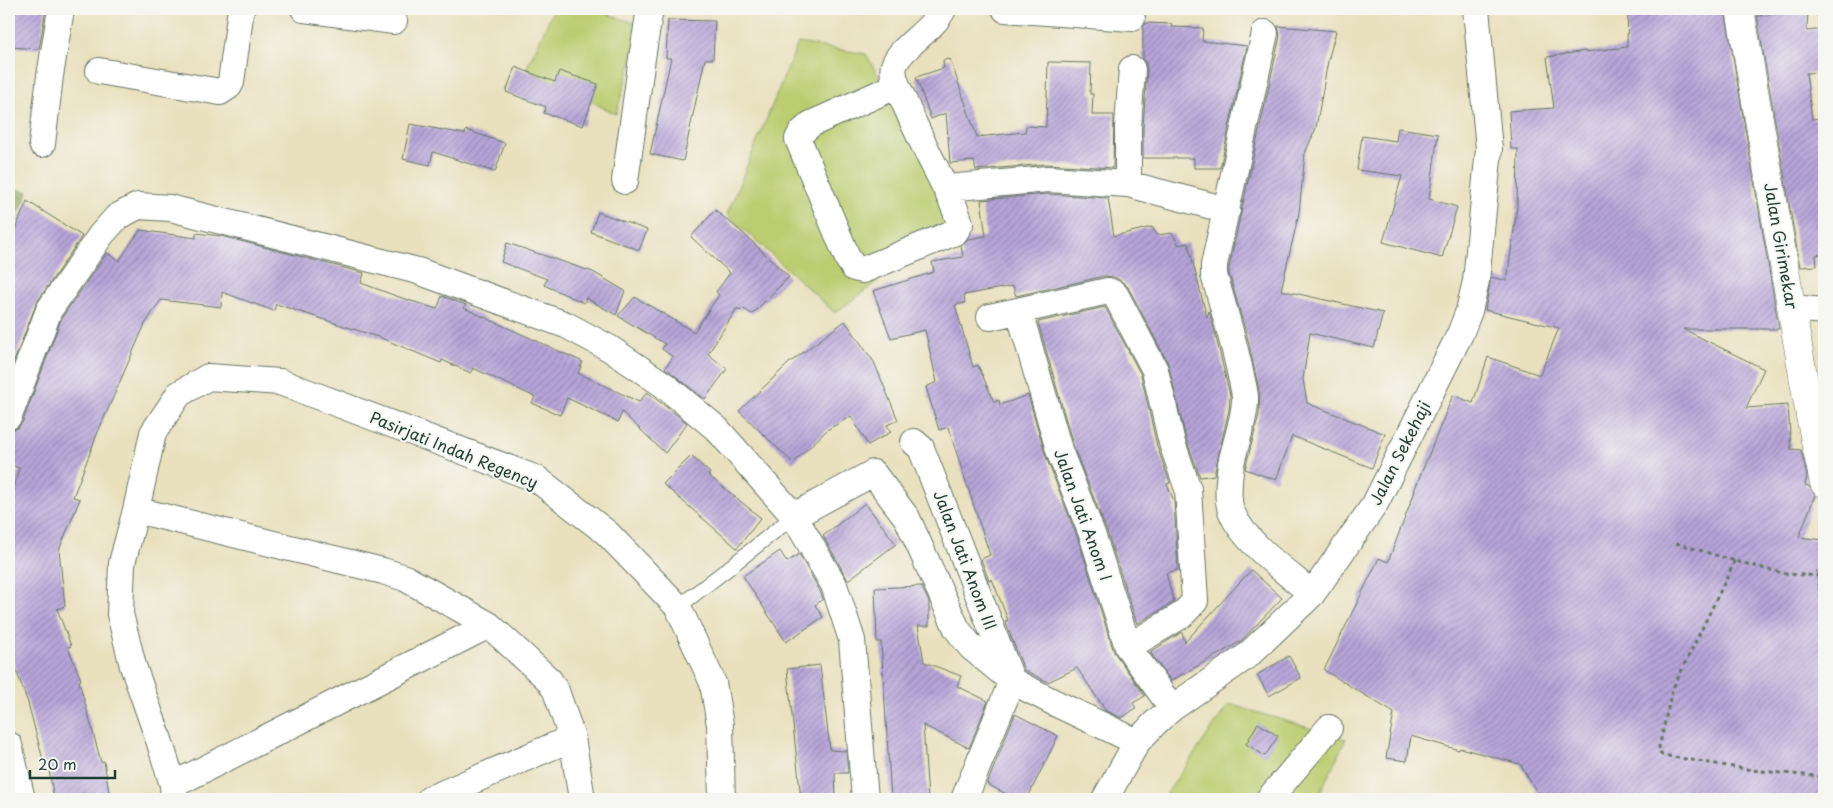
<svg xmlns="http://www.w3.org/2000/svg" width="1833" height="808" font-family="'Playpen Sans',sans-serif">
  <defs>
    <pattern id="forest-crowns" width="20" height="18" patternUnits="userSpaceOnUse" patternTransform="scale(1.25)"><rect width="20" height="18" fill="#95b062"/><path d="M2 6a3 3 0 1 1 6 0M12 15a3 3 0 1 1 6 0" fill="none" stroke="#799052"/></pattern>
    <pattern id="building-hatch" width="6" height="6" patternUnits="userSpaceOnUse" patternTransform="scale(1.25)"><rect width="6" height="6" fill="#b7a4d9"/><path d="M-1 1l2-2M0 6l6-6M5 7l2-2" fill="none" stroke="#9487b1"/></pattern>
  </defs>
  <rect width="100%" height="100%" fill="#f6f6f2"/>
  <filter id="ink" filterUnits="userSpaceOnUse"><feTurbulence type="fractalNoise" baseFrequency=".02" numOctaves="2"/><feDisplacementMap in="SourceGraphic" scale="10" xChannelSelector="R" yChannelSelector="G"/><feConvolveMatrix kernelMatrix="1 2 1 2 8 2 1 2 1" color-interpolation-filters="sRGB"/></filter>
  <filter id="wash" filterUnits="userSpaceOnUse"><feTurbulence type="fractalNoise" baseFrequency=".0096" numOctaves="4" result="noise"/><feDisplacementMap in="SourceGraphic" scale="20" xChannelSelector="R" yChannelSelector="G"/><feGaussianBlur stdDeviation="1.12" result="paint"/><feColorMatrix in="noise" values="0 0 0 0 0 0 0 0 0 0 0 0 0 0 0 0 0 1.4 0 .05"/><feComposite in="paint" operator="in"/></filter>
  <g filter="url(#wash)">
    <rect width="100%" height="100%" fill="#e9e0bd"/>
    <path fill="#bccc6f" stroke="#6e8452" d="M554,9H590L642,25L616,114L526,69Z
      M798,43L866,54L958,221L835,313L727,214Z
      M1229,704L1346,739L1317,799H1163Z"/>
    <path fill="url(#forest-crowns)" stroke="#5a764b" d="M9,187L28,192L9,235Z"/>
    <g id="blocks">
      <path fill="url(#building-hatch)" d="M13,9H46L39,49L10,47Z
        M1628,9H1725L1779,329H1683L1764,369L1746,408L1788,405L1791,449L1801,450L1807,476L1805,485L1809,486L1815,495L1799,537L1824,540V572L1816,571L1824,621V799H1541L1520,764L1460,748L1459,750L1411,736L1407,761L1386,758L1394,713L1324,670L1379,558L1388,562L1415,491H1414L1453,395L1473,403L1488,357L1540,375L1559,328L1485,310L1491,277L1507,281L1517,207L1518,149H1511L1509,111L1554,108L1547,57L1585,51V52L1627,47Z
        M1771,9H1808L1807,31L1824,29V72L1806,73L1812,119L1824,118V254L1816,255L1817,266L1800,267L1757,16L1770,15Z
        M668,20L715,21L713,59H705L683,161L650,154L671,58H666Z
        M1146,23L1172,24L1171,27L1203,28L1202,41L1247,46L1220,168H1194V158H1143V128L1147,70L1146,63L1143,59V27Z
        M1278,26L1336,31L1328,61L1316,128L1305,153L1299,213L1281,290L1383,313L1374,348L1310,333L1303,379L1307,403L1385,434L1372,468L1292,436L1276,480L1245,469L1259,415L1260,395L1248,340L1229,273V267L1280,36Z
        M950,59L977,137L1025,132L1026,126L1046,127L1048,62L1091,63L1090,94H1093L1092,115H1114L1113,168L1047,164L976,170L974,161L950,163L946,113L931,119L916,77L944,68L943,60Z
        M515,67L555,82L559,71L598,84L583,126L544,113L546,107L506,92Z
        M410,124L465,134L466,130L505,143L495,172L433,152L430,165L403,159Z
        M1398,128L1438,134L1429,199L1457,207L1442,258L1383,242L1402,176L1357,170L1362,136L1396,141Z
        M1048,194L1108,198L1114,236L1152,227L1157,235L1172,233L1179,245L1188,243L1207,318L1209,311L1213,325L1230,395L1229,410L1214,475L1200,477L1186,439L1168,363L1128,287L1121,281L1114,277L1105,276L1016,296L1013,286L964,295L965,303L955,305L973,367L978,365L994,402L999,400L1000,405L1028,395L1046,457L1078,539L1114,652L1145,696L1133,703L1136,708L1122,718L1106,711L1077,668L1048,682L1024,670L1005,621L1008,620L992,579L989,581L981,559L990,555L948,427L939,430L926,387L937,382L925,330L891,338L873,291L934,272L932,262L963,257L961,245L968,239L986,236L981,200Z
        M27,201L82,236L37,302L9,374V244Z
        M715,210L743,233L789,277L752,314L742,308L740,311L737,308L708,354L727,369L705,399L665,368L673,357L662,349L665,344L618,316L635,297L694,332L719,295L716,292L730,273L691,237Z
        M598,212L647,230L639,250L591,232Z
        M140,230L196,238V233L221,236L364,273L361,283L396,296L437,309L442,296L466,305L464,308L583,362L578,373L639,402L647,392L687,423L665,453L622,412L618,422L567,398L560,415L532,403L535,397L473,368L471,373L442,360L441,363L381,338L276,304L274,311L222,292L221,307L161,300L145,324L98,432L73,497L80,499L59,550L65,606L57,609L71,646L68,647L81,680L79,681L101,762L104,761L110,799H54L49,770L46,771L28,703L9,650V502L19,468L9,464V431L18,428L23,421L62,317L107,253L119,261Z
        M507,243L593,272L625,291L616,315L586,298L584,303L544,285L547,279L501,262Z
        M1105,307L1141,375L1157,446L1170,483L1167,484L1174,501L1178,570L1166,573L1174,602L1137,624L1106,529L1074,448L1038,322Z
        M845,321L874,362L898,420L887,425L891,432L868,445L851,416L827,430L793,463L739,411L789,363Z
        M691,456L710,473L708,475L761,518L737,548L663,484Z
        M865,503L896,544L848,580L823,536Z
        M780,551L787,562L799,554L820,591L823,599L815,605L823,617L786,642L743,576Z
        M1251,570L1282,598L1240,642L1171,681L1150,652L1182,632L1185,642Z
        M921,586L929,602V626H918L924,662L961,676L957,686L988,701L969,748L923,725L928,799H891L881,642H877L875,588Z
        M1289,656L1301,678L1269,696L1257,675Z
        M820,665L830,750L846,751L848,773H835L836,799H801L787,669Z
        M1015,714L1058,736L1027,799H1016L987,784Z
        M1258,723L1278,736L1265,756L1246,744Z"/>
    </g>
  </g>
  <g filter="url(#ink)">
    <use href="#blocks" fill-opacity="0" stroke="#667664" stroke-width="1"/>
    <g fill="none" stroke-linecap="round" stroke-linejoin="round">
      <defs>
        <path id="lane" d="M678,607L730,567L794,516"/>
        <path id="street" d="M304,9L394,21
          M1005,9L1132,18
          M1265,33L1214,265V275C1223,306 1232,336 1239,367C1241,377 1244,387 1245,397C1246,415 1235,444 1231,464C1229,478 1226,500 1232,513C1244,542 1288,573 1312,594
          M99,71L220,92L229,86L231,82L241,9
          M896,86L811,124L802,132L798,139L848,259L854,268L863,270L955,232L960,224C956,207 947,191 939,175C926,150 914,125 903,99C899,89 891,77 894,66C899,47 933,31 943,9
          M42,144L50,76L61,9
          M625,181L642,58L650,9
          M1128,184V127L1132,69
          M958,187L1048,179L1128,184L1227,210
          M1792,308L1824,311
          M1019,311L1060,453L1092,534L1128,647L1172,708
          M990,317L1108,291L1115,294L1155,370L1172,443L1188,489L1195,601L1182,615L1128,647
          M9,416L49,310L101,235L117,217L138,206L170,208L418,271L566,325L609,348L664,385L717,429L794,516L834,585L852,640L865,799
          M914,442L921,448L1012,681L965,797
          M136,510L383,571L405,578L489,625L549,680L556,691L572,738L582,799
          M794,516L873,473L907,518L957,629L971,647L1012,681L1055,703L1137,742
          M9,745L22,799
          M173,785L489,625
          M174,799L173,785L159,740L133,666L120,614L122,563L136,510L153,433L179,394L208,377L280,382L537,479L607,533L678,607L713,683L720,725L722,799
          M430,799L572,738
          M1105,799L1137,742L1155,723L1172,708L1247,656L1312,594L1375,504L1460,334L1469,311L1476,281L1489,149L1476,9
          M1269,799L1329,728"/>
        <path id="secondary" d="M1740,9L1810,416L1824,483"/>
      </defs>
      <use href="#lane" stroke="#667664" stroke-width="16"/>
      <use href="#street" stroke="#667664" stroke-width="28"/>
      <use href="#secondary" stroke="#667664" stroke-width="29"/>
      <path stroke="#667664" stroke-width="3" stroke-dasharray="4 4" stroke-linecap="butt" d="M1676,543L1735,561L1786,574L1824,576
        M1735,561L1672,690L1659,748L1660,753L1662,755L1751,770L1824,777"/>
      <use href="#lane" stroke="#fff" stroke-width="14"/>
      <use href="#street" stroke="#fff" stroke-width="26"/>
      <use href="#secondary" stroke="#fff" stroke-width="28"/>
    </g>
  </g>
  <g text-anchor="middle" stroke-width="4" stroke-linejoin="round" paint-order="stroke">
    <g font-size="16" fill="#1f3d34" stroke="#f6f6f2">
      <text transform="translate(1781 246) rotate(80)" y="6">Jalan Girimekar</text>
      <text transform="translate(454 450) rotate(22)" y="6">Pasirjati Indah Regency</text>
      <text transform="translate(1400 453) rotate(-63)" y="6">Jalan Sekehaji</text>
      <text transform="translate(1083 515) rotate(70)" y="6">Jalan Jati Anom I</text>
      <text transform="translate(965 560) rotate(69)" y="6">Jalan Jati Anom III</text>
    </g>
  </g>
  <rect width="1833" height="808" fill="none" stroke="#f6f6f2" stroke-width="30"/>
  <path d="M30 770v8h85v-8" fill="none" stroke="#1f3d34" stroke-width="2.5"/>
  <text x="38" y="770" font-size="15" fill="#1f3d34" stroke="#f6f6f2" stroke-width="4" paint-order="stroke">20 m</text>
</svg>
